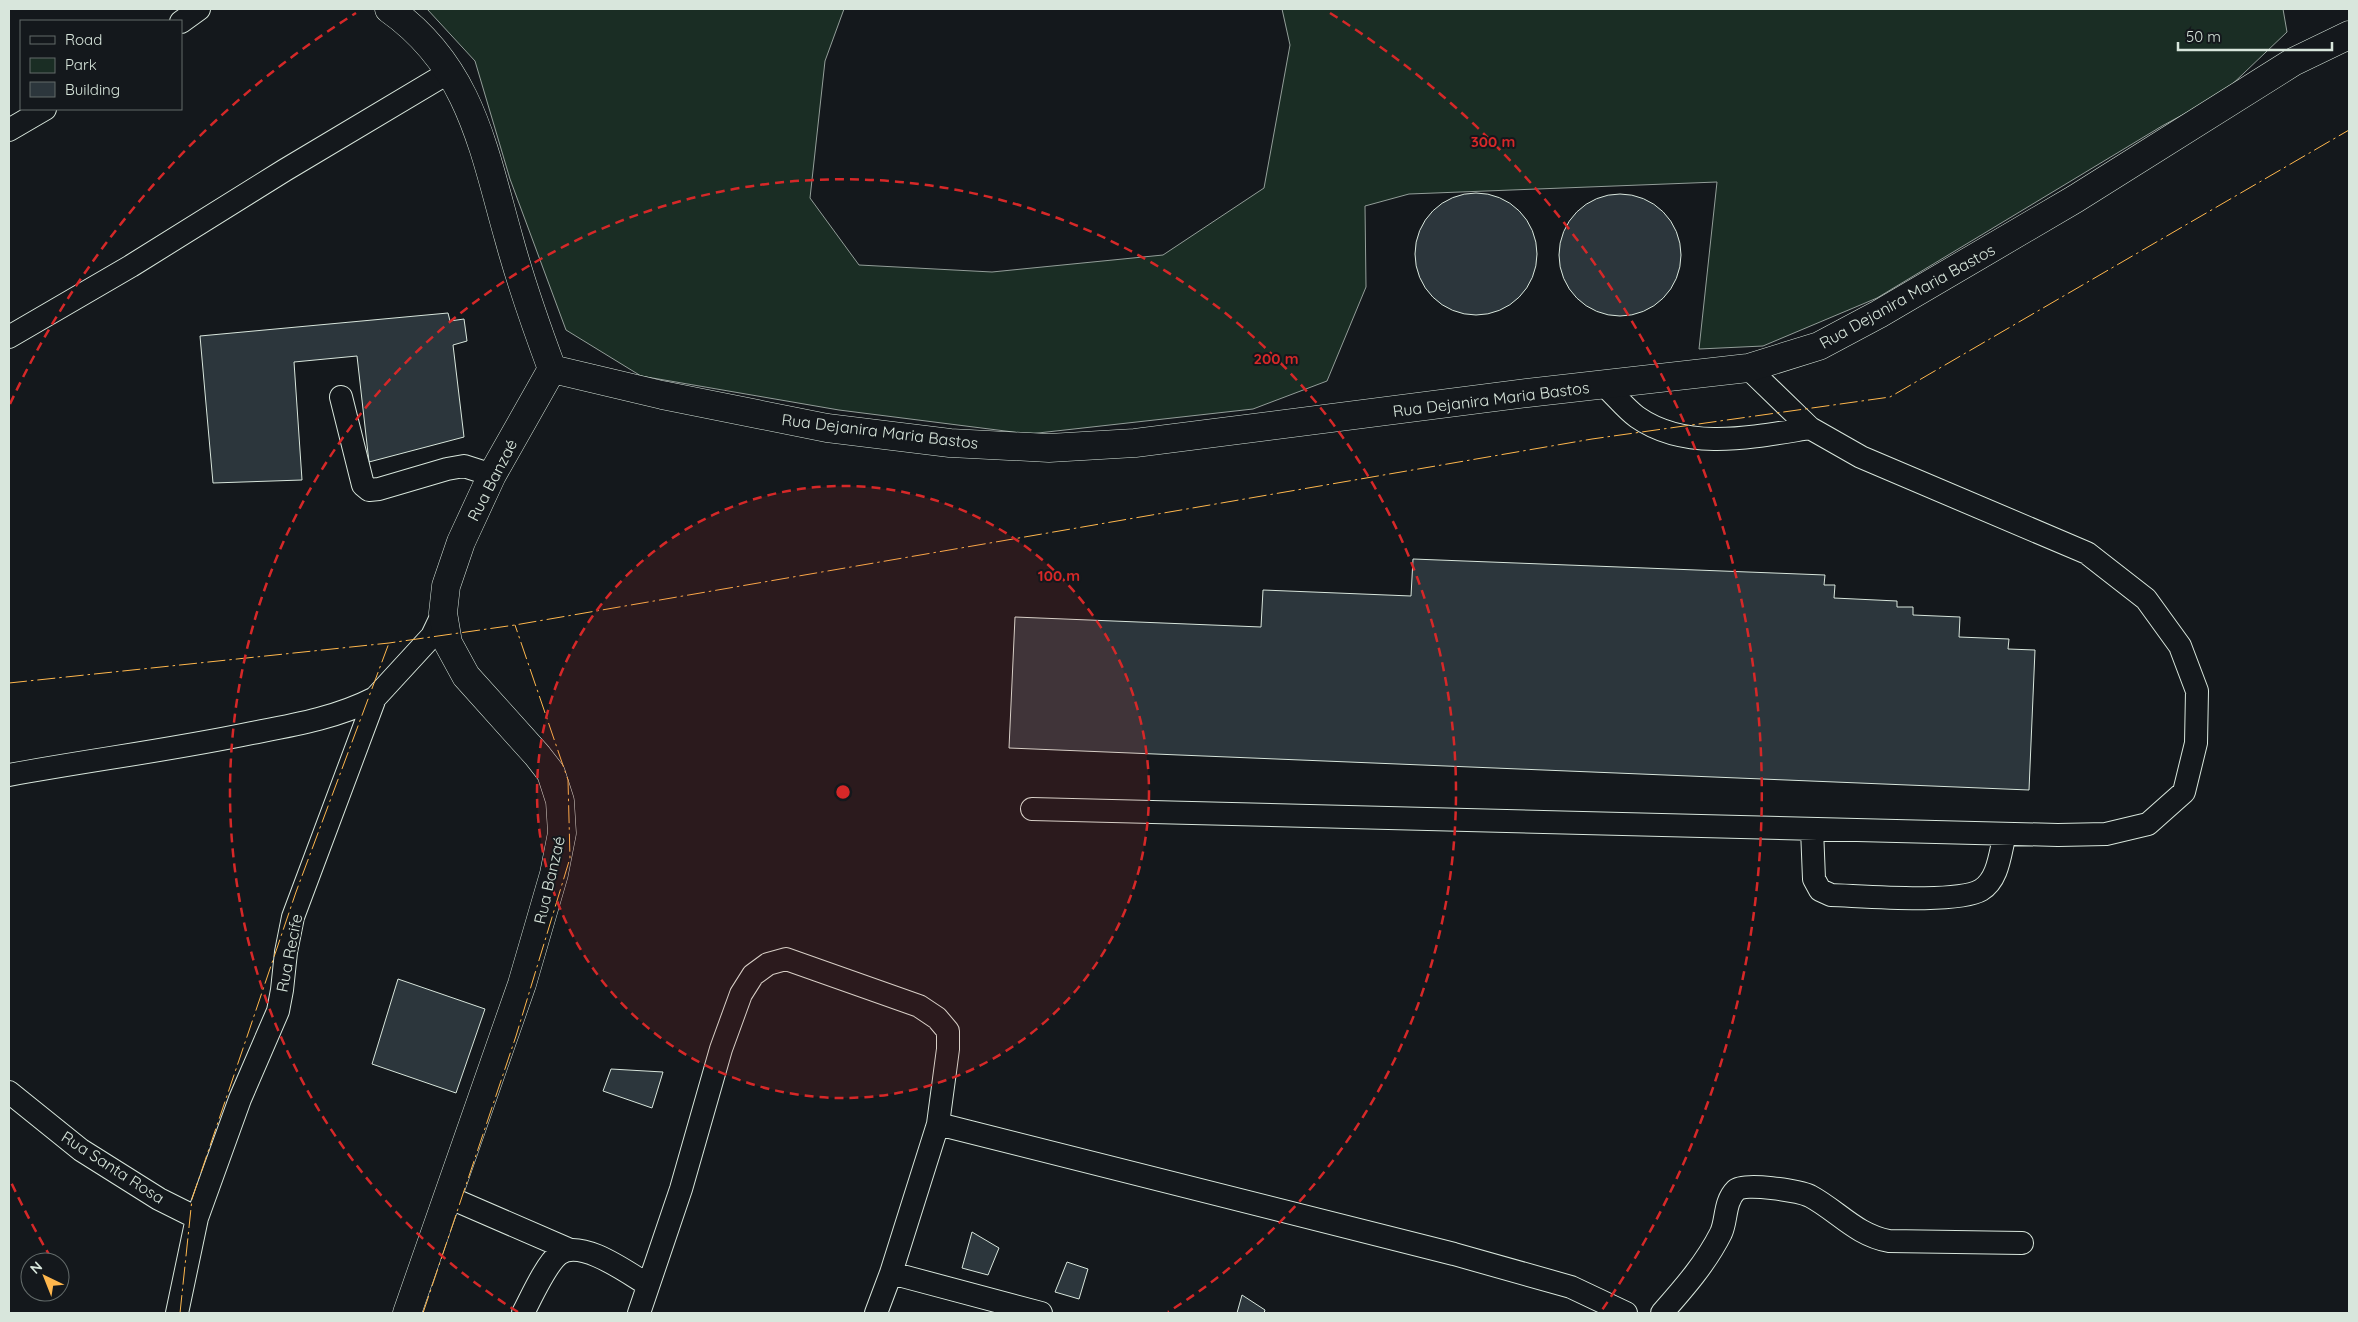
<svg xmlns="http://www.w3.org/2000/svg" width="2358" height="1322" font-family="Quicksand,sans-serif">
  <rect width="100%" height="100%" fill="#14181c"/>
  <path fill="#1a2d24" stroke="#939e99" d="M427,9H844L825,61L810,198L859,265L992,272L1163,255L1264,188L1290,45L1282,9H2283L2287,32L2223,93L2162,126L1877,298L1763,346L1699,349L1717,182L1409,194L1365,206L1366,287L1327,381L1253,409L1029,434L839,410L641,376L566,330L510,179L475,61Z"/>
  <path fill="#2c363c" stroke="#d8e6dc" d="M1415 254a61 61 0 1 1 122 0a61 61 0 1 1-122 0Z
    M1559 255a61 61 0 1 1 122 0a61 61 0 1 1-122 0Z
    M448,313L450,321L464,319L467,341L453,345L464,437L369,462L357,356L294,362L302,480L213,483L200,336Z
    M1413,559L1825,575L1824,585H1835L1834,598L1897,601V607H1913V615L1960,617L1959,637L2009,639L2008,649L2035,650L2029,790L1009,748L1015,617L1261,627L1263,590L1411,596Z
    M398,979L485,1009L456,1093L372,1064Z
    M611,1069L663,1072L652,1108L603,1091Z
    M972,1232L999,1248L988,1275L962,1268Z
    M1067,1262L1088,1269L1079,1299L1055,1292Z
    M1242,1295L1265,1310L1264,1313H1237Z"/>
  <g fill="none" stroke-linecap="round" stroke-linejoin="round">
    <defs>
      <path id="minor" d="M181,22L199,9
        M9,130L45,109
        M9,337L131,266L285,170L451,71
        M1604,385C1615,395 1625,408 1637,417C1687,452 1754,437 1810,428
        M341,397L363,485L369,490L379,489L447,469L464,466L492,475
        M9,775C90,760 171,750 252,733C294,725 336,718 375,698
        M1032,809L2058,835L2106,834L2148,824L2184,792L2196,743L2197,691L2180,646L2146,599L2087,553L1861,457L1810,428L1748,368
        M1812,829L1814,879L1820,890L1831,895C1863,896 1957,904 1981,890C1999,879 2000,852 2005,834
        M9,1092L81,1150L159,1199L197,1218
        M938,1124L1454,1254L1571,1287L1626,1313
        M448,1197L568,1249
        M891,1273L1041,1313
        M177,1313L197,1218L240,1099L278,1011L282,990L286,952L293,917L375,698L432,636L443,613
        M523,1313C531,1298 546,1264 559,1254C581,1238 628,1273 648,1285
        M639,1313L681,1189L721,1049L741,994L753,975L768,964L786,959L919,1006L937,1018L948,1031V1049L938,1124L891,1273L876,1313
        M1662,1313C1684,1288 1706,1263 1721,1233C1727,1220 1724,1202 1736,1190C1744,1182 1799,1191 1810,1196C1838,1211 1856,1235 1889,1241L2022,1243"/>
      <path id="major" d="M389,9C471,67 483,148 509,239C521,283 536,326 552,369
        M552,369L662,395L827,428L950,443L1049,448L1135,443L1527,393L1748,368L1819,346L1879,314L2075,199L2293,62L2349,35
        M407,1313L522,984L554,874L562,833L560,801L551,773L537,755L466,676L448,643L443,613L446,586L461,542L492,475L552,369"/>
    </defs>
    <use href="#minor" stroke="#d8e6dc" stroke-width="24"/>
    <use href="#major" stroke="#d8e6dc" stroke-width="29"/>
    <use href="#minor" stroke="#14181c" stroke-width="22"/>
    <use href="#major" stroke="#14181c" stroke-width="28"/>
    <path stroke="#ffb74d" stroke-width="1" stroke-dasharray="18 4 2.5 4" stroke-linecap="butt" d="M9,683L389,643L515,625L1592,439L1890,397L2349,130
      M180,1313L192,1199L296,892L389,643
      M423,1313L516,1036L570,858L568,780L515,625"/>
  </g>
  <circle cx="843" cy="792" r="306" fill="#d62828" fill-opacity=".12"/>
  <g fill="none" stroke="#d62828" stroke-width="2.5" stroke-dasharray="9 6">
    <circle cx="843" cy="792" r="306"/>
    <path d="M518 1312A613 613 0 1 1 1168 1312"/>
    <path d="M51 1258A919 919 0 0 1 10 1180M10 404A919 919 0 0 1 356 13M1330 13A919 919 0 0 1 1600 1313"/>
  </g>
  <g text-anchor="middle" stroke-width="4" stroke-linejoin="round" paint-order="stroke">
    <g font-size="16" fill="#d8e6dc" stroke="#14181c">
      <text transform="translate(1907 296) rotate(-29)" y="6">Rua Dejanira Maria Bastos</text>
      <text transform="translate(1491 399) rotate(-7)" y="6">Rua Dejanira Maria Bastos</text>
      <text transform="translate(880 431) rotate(7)" y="6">Rua Dejanira Maria Bastos</text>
      <text transform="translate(492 480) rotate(-63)" y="6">Rua Banzaé</text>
      <text transform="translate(549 880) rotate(-77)" y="6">Rua Banzaé</text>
      <text transform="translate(289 953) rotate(-79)" y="6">Rua Recife</text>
      <text transform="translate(113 1167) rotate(33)" y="6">Rua Santa Rosa</text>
    </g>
  </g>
  <circle cx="843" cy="792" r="8" fill="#d62828" stroke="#14181c" stroke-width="2.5"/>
  <g font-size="15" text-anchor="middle" font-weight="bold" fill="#d62828" stroke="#14181c" stroke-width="4" stroke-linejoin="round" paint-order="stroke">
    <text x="1493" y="147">300 m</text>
    <text x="1276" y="364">200 m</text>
    <text x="1059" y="581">100 m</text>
  </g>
  <rect width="2358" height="1322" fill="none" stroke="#d8e6dc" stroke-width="20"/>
  <rect x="20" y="20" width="162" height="90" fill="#14181c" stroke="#626a69"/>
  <rect x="30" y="36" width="25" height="8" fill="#14181c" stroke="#626a69"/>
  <text x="65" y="45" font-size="15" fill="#d8e6dc">Road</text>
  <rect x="30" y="58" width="25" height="15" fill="#1a2d24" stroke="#626a69"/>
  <text x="65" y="70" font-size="15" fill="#d8e6dc">Park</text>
  <rect x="30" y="82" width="25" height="15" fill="#2c363c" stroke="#626a69"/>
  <text x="65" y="95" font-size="15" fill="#d8e6dc">Building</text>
  <g transform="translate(45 1277) rotate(317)"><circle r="24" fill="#14181c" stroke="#626a69"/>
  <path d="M0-4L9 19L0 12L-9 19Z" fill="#ffb74d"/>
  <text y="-8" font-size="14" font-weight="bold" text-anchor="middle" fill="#d8e6dc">N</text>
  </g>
  <path d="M2178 42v8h154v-8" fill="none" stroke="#d8e6dc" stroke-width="2.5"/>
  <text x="2186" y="42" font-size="15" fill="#d8e6dc" stroke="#14181c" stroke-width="4" paint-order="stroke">50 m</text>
</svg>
